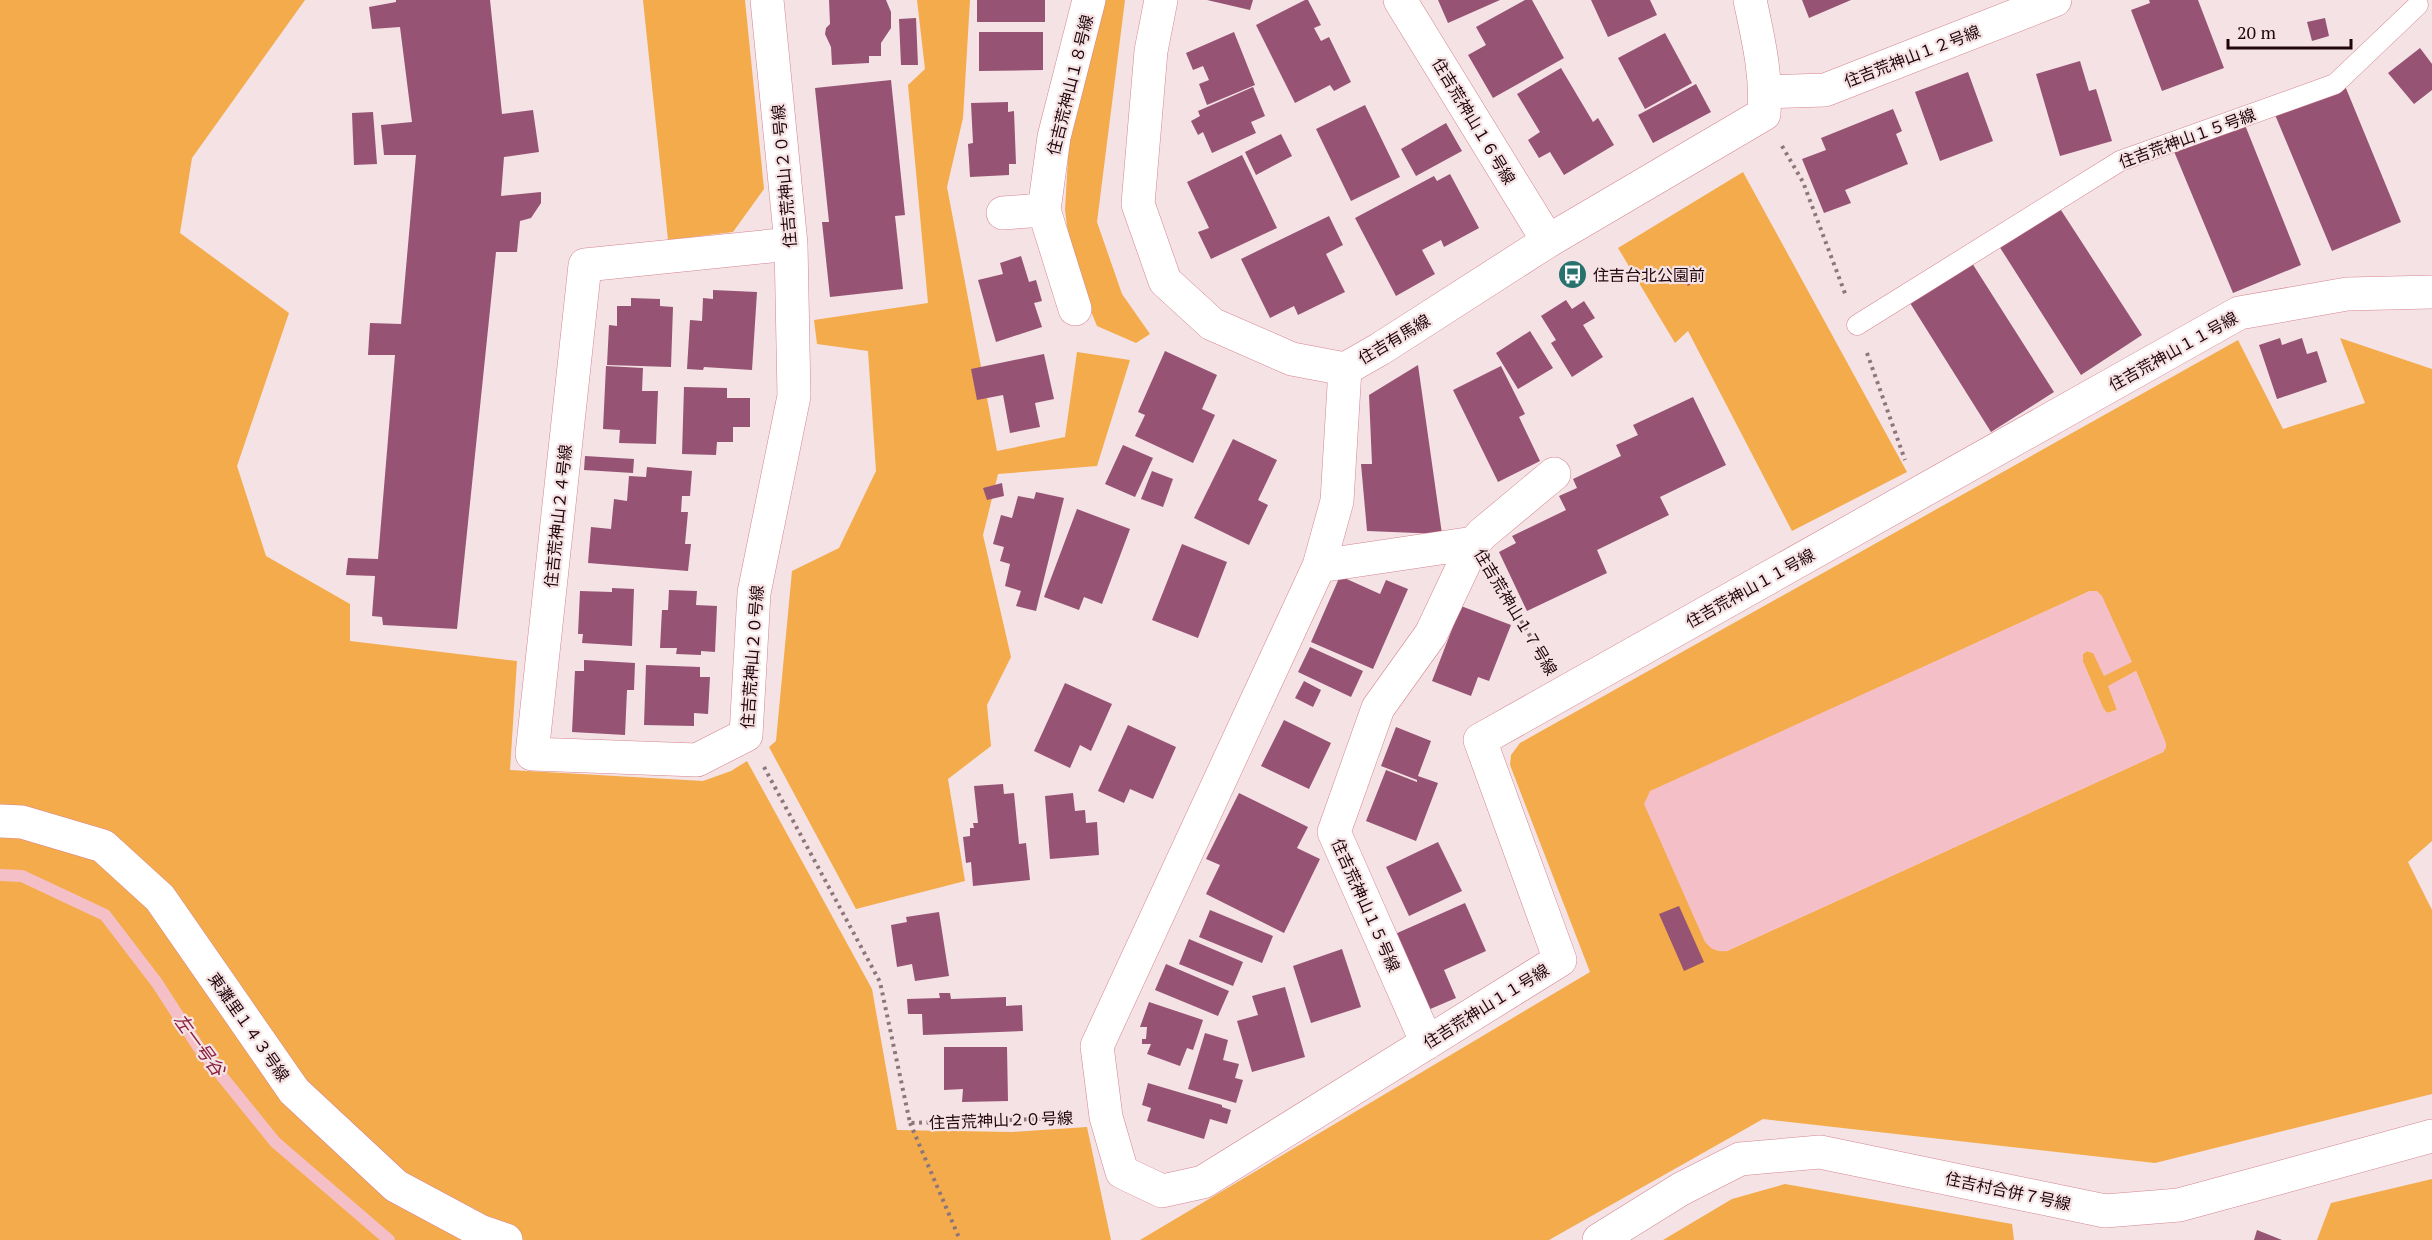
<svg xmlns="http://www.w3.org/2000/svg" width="2432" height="1240" font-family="'PT Serif','Noto Sans JP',serif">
  <rect width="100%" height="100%" fill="#f4e2e4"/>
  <path fill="#f4ab4c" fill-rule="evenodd" d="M0,0H305L192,158L180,233L289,313L237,466L266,556L350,604V641L517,661L510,770L703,781L731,771L747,761L872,989L897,1130L1012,1132L1087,1127L1111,1240H0Z
    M643,0H745L764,189L733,232L668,240Z
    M917,0H970L963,118L947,187L997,451L1065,437L1077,352L1130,360L1097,466L998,474L983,535L1011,657L987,705L991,746L948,779L965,881L856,909L769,747L776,741L792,571L839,548L876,471L868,351L817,344L814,320L928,303L908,85L925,69Z
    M1105,0H1125L1097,222L1122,294L1150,334L1136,343L1097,326L1072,265L1065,210L1069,140Z
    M1743,172L1907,472L1792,531L1688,331L1675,343L1618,248Z
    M2340,338L2432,369V841L2408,862L2432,910V1094L2155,1163L1763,1119L1549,1240H1140L1590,972L1510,765L1511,755L1520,743L2238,340L2283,429L2365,403ZM2090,591L2093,653L2087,651L2083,654V662L2103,708L2107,713L2117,710L2109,686L2136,671L2165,741L2166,747L2163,752L1727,951L1650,792Z
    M2432,1179V1240H2317L2331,1203Z
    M1785,1184L2012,1224L2014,1240H1663L1732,1199Z"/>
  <path fill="#f4bfc6" d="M2090,591H2097L2102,596L2132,662L2104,676L2093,653L2087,651L2083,654V662L2103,708L2107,713L2117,710L2108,686L2136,671L2165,741L2166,747L2163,752L1727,951C1717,952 1712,950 1705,942L1644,804L1650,791Z"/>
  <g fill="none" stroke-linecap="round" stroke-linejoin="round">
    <path stroke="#f4bfc6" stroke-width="12" d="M0,875L22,876L105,915L157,983L199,1048L275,1142L389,1240"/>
  </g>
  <path fill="#965374" d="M396,0H490L502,114L533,110L539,152L504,157L501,196L541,192V203L531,218L520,221L517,252H496L457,629L383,625L382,617L372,616L375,576L346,575L348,558L378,559L395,355H368L370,323L401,324L416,155H384L381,125L412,122L400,27L372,29L369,7L396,2Z
    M829,0H886L891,12V28L881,43V56H869V63L832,65L831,47L825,34L826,28L830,24Z
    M977,0H1045V22H977Z
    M1207,0H1253L1250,10Z
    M1305,0H1308L1321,25L1314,28L1321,41L1329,37L1351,82L1334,91L1330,85L1295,103L1256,25Z
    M1438,0H1500L1448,23Z
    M1525,0H1532L1564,58L1493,98L1468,55L1486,45L1476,27Z
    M1591,0H1650L1657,15L1608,37Z
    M1802,0H1851L1809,18Z
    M2149,0H2198L2224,68L2162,91L2131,10L2150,3Z
    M916,18L918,65H901L899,19Z
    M2325,18L2329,36L2312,41L2307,22Z
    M979,32H1043V70L979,71Z
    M1234,32L1255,85L1207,105L1199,84L1209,80L1203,66L1193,70L1186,53Z
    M1665,33L1692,83L1645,109L1618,58Z
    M2420,48L2432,64V90L2414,104L2388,73Z
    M2080,61L2089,91L2096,89L2112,141L2060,156L2036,74Z
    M1561,68L1593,122L1598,118L1614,145L1564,175L1550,152L1539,158L1528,140L1540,132L1517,94Z
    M1968,72L1993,141L1940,161L1915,92Z
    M891,80L905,215L895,216L903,289L830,297L822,222H829L815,88Z
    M2343,81L2401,222L2332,251L2273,110Z
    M1696,84L1711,112L1653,143L1638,115Z
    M1253,87L1265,116L1251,122L1256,133L1212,153L1203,132L1198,135L1191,121L1200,116L1198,111Z
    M1008,102V112L1014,111L1016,164H1009V175L970,177L968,144L973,143L971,103Z
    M1365,105L1400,177L1351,201L1316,129Z
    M1893,109L1902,131L1896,134L1908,164L1845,190L1851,203L1824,213L1802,159L1826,150L1821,138Z
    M373,112L377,164L354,165L352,113Z
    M2243,120L2301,265L2233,293L2173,149Z
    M1446,123L1462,151L1416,176L1401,149Z
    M1281,134L1292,156L1256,175L1245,152Z
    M1242,155L1277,228L1211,259L1198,232L1209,228L1187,182Z
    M1450,174L1479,228L1444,247L1441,240L1422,250L1435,274L1396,296L1355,218L1434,176L1437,181Z
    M2059,207L2142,335L2081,375L1999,246Z
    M1329,216L1343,245L1326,254L1345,292L1298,315L1294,306L1270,318L1241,259Z
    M1021,256L1029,282L1036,280L1042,301L1034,303L1042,327L996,342L978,280L1003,274L1000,263Z
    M1972,263L2054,392L1991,432L1910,303Z
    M1690,266L1699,278L1688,286L1679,274Z
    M713,290L757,292L752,370L704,367L703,370L687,369L690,320L702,321L703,298L713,299Z
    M631,298L660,299V306L673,307L671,367L607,365L609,325L617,326V306H631Z
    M1566,300L1572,309L1584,301L1595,318L1583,325L1603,357L1572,377L1551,343L1556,340L1541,316Z
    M1530,331L1553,368L1518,389L1496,353Z
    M2280,338L2282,345L2302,338L2307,354L2317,351L2327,382L2277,399L2259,345Z
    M1165,351L1217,375L1202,409L1215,415L1193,463L1135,436L1145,415L1138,412Z
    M1044,354L1054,399L1035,403L1040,427L1010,433L1003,395L977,400L971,369Z
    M1418,365L1442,534L1367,531L1361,464H1372L1369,395Z
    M606,366L643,368L642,391H658L656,444L619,443L620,430L603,429Z
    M1501,366L1525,414L1519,417L1540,461L1498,482L1453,390Z
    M684,387L727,388V398H750V427H733V442H717L716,455L682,454Z
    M1693,397L1726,465L1660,497L1669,515L1597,550L1607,573L1527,611L1499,552L1516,543L1512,536L1566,510L1559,496L1577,488L1573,479L1621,456L1616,445L1638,435L1633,425Z
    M1233,439L1277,460L1258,500L1268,505L1249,545L1194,518Z
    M1123,445L1153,458L1135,497L1105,484Z
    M585,456L634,459L633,473L584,470Z
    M647,467L692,471L690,496H682L681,512H688L685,544H691L688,571L588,563L591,527L611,529L614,499L627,501L629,476L646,477Z
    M1152,471L1173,479L1163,507L1141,499Z
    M1002,483L1004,496L987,500L983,488Z
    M1036,492L1064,498L1036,611L1016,606L1021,591L1005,586L1010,564L1000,561L1004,547L993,544L1001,515L1012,518L1018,496L1034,499Z
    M1077,509L1130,529L1102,604L1084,597L1079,610L1044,597Z
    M1182,544L1227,562L1198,638L1152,620Z
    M1340,576L1380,594L1386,580L1408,589L1373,669L1311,642Z
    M612,588L634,589L632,646L582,643L583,634H578L580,591L612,592Z
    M669,590L697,591L696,605L717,606L715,652L701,651V655L676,654L677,648H660L662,610H668Z
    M1461,606L1511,625L1489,681L1478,677L1471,696L1432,681Z
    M1310,647L1363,671L1351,697L1298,672Z
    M584,660L635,663L634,690H627L625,735L572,732L575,671H584Z
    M646,665L700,667V677H710L708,714L694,713V726L644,725Z
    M1304,681L1321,690L1313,707L1295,698Z
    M1065,683L1112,704L1091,751L1080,745L1070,768L1034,751Z
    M1284,720L1331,743L1309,789L1261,766Z
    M1128,725L1176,747L1153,799L1130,789L1124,803L1098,791Z
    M1396,727L1431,741L1418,776L1438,783L1416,841L1366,821L1386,770L1417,782V780L1381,766Z
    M1003,784L1004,794L1014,793L1019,844L1026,843L1030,880L973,886L971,862L966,863L963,837L970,836V828H974L973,823H978L974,786Z
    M1073,793L1075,811L1085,810L1086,823L1097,822L1099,855L1050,859L1045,796Z
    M1239,793L1308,827L1297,848L1320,859L1284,933L1206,894L1220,865L1206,859Z
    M1438,842L1462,891L1409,916L1386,867Z
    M1465,903L1486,951L1444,970L1456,998L1428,1010L1395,934Z
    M1679,906L1704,962L1684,971L1659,914Z
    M1210,910L1273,936L1262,963L1199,937Z
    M939,912L949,976L915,981L912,964L897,967L891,925L907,922L906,917Z
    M1189,939L1243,962L1233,986L1179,964Z
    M1342,949L1361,1007L1311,1023L1293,966Z
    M1166,964L1229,991L1218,1016L1155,990Z
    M1285,987L1305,1057L1252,1072L1237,1021L1258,1015L1252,996Z
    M939,993H950L951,999L1006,997V1006L1022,1005L1023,1031L923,1035L922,1014H908L907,999L940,998Z
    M1149,1002L1203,1020L1193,1050L1187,1048L1180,1066L1147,1054L1151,1044H1142V1039H1146L1147,1027H1140Z
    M1205,1033L1228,1040L1223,1060L1239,1064L1235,1078L1243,1080L1236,1103L1188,1089Z
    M944,1047H1007L1008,1101L962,1102L963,1089L944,1090Z
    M1148,1083L1222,1105V1107L1231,1110L1227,1124L1210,1119L1204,1139L1147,1121L1151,1108L1142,1105Z
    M2257,1230L2282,1240H2254Z"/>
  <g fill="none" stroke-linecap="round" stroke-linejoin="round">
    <defs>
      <path id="service" d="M1857,325L2120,161L2335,84L2418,5"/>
      <path id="minor" d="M767,0L791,244L794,396L754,593L746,735L697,760L532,754L585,265L791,244
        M1400,0L1548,241
        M1766,92L1825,90L2055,0
        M1003,213L1044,210
        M1075,309L1044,210L1054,137L1089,0
        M1345,369L1337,501L1319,566L1097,1046L1106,1117L1122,1172L1162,1191L1203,1182L1560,960L1480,740L2239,313L2347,294L2432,292
        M1319,566L1474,543
        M0,821L22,822L103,846L160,898L294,1091L396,1186L480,1231L506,1240
        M1427,1043L1334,832L1378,708L1431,634L1474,543L1482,534L1554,474"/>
      <path id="tertiary" d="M1161,0L1151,51L1138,204L1165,281L1212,324L1292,359L1345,369L1380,349L1548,241L1764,114C1767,75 1758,38 1750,0
        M1599,1240L1681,1189L1740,1159L1820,1152L2105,1211L2179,1205L2432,1136"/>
    </defs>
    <use href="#service" stroke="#d58591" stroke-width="21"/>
    <use href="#minor" stroke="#d58591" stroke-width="34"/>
    <use href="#tertiary" stroke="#d58591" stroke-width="34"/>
    <path stroke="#8c7679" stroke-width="4" stroke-dasharray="3 4.5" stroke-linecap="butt" d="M1782,146L1803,182L1846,296
      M1867,353L1905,460
      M1498,582L1545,661
      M764,767L880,982L910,1123L1069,1118
      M910,1123L960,1240"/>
    <use href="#service" stroke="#fff" stroke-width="20"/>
    <use href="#minor" stroke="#fff" stroke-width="33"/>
    <use href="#tertiary" stroke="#fff" stroke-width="33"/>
  </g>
  <defs>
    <symbol id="bus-disc" viewBox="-11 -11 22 22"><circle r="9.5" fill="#28726e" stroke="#f4e2e4"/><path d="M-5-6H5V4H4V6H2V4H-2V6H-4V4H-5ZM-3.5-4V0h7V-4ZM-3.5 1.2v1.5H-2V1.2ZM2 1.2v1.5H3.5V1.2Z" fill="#fff"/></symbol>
  </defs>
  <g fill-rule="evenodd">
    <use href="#bus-disc" x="1556" y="258" width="33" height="33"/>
  </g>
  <g text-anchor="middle" stroke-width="4.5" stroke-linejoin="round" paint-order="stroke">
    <g font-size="16" fill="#20050a" stroke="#f4e2e4">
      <text transform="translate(1912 56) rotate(-21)" y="6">住吉荒神山１２号線</text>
      <text transform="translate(1070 85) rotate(-76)" y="6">住吉荒神山１８号線</text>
      <text transform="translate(1474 121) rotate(59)" y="6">住吉荒神山１６号線</text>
      <text transform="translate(2187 138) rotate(-20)" y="6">住吉荒神山１５号線</text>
      <text transform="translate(784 176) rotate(-95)" y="6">住吉荒神山２０号線</text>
      <text transform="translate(1394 339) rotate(-31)" y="6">住吉有馬線</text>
      <text transform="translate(2173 351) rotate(-29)" y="6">住吉荒神山１１号線</text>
      <text transform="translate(558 516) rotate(-84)" y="6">住吉荒神山２４号線</text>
      <text transform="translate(1750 588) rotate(-29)" y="6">住吉荒神山１１号線</text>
      <text transform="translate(1516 612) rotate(59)" y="6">住吉荒神山１７号線</text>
      <text transform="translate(752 657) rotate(-86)" y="6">住吉荒神山２０号線</text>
      <text transform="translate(1366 905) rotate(66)" y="6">住吉荒神山１５号線</text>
      <text transform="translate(1486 1006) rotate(-32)" y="6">住吉荒神山１１号線</text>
      <text transform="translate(249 1027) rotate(55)" y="6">東灘里１４３号線</text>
      <text transform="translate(1001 1120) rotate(-2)" y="6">住吉荒神山２０号線</text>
      <text transform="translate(2008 1191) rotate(12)" y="6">住吉村合併７号線</text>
    </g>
    <g font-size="16" fill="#20050a" stroke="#f4e2e4" text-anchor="start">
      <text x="1593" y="281">住吉台北公園前</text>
    </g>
    <g font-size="18" font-style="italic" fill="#8b1c3b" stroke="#f4e2e4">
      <text transform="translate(199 1045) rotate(54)" y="6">左一号谷</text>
    </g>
  </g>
  <path d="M2228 39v9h123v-9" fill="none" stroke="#20050a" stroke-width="3"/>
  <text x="2237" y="39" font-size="18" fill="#20050a" stroke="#f4e2e4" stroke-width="4.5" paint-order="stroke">20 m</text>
</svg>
